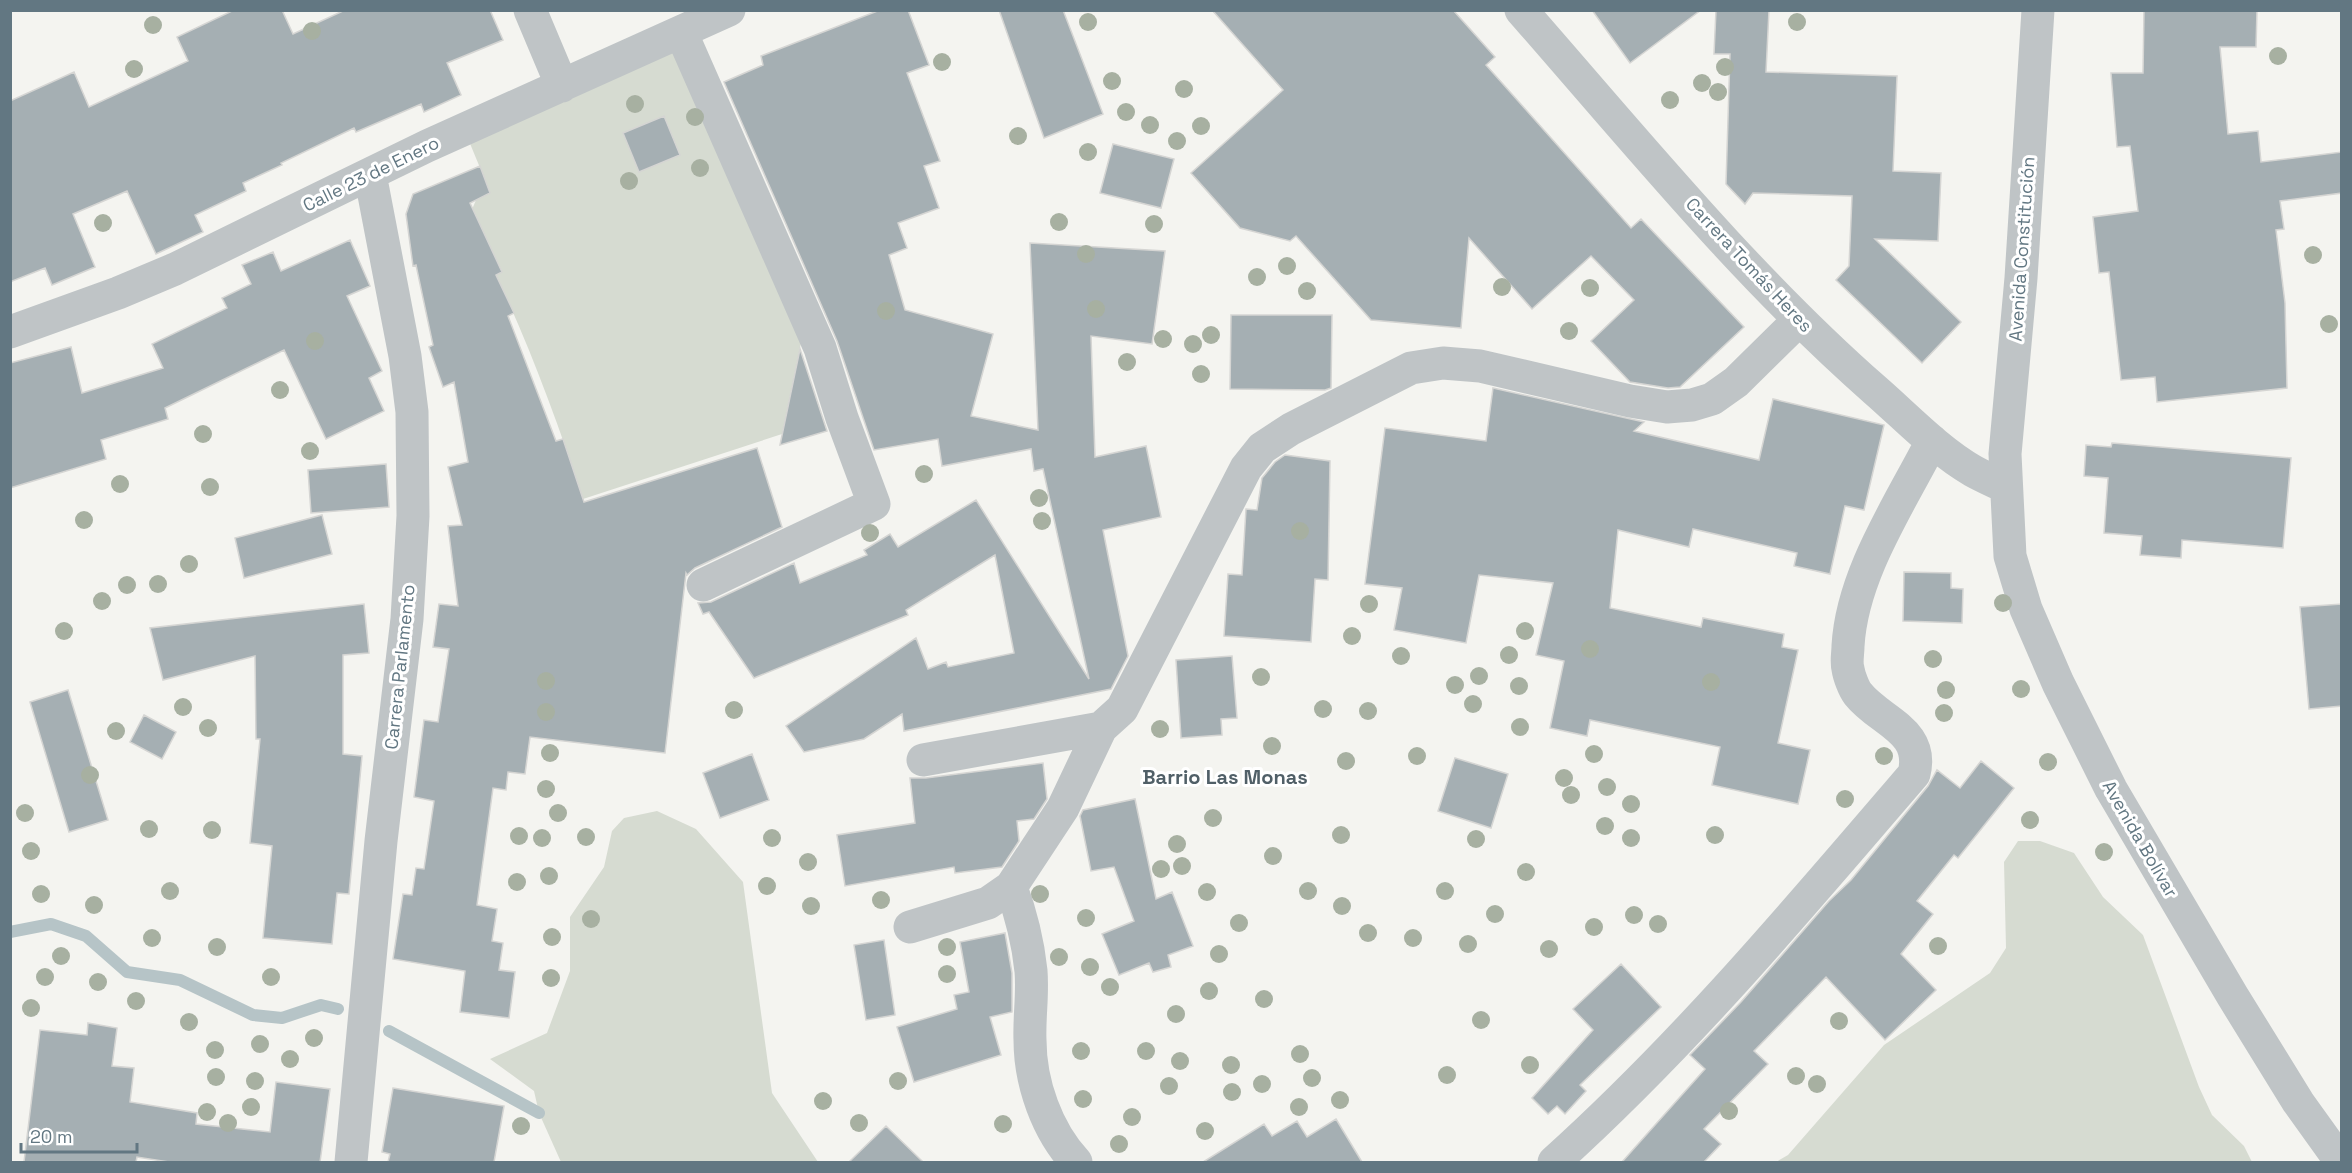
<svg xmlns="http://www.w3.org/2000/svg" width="2352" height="1173" font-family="'Space Grotesk',sans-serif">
  <rect width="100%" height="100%" fill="#f4f4f0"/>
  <path fill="#d6dbd1" d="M681,32L801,343L782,434L583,499C558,423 530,347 496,275L502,271L490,247L468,219L476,200L490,192L464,129Z
    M657,811L696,829L743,882L772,1093L818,1162H561L539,1113L534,1091L490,1059L547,1033L570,971V917L604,867L612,831L624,818Z
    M2018,841H2040L2074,853L2103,897L2143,935L2199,1087L2212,1115L2244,1146L2252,1162H1776L1788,1155L1884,1045L1990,973L2006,948L2004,862Z"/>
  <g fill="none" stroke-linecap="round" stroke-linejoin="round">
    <path stroke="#b6c4c7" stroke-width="12" d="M10,932L51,924L86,936L127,972L180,980L253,1015L282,1018L321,1005L338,1009
      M389,1031L539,1113"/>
  </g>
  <path fill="#a5afb3" stroke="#d5d5d3" stroke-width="1.5" d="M234,10H282L293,34L345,10H490L503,40L447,63L461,95L424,112L421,104L356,132L354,128L281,163L282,165L243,183L246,191L195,215L203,232L156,254L127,191L73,214L95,267L52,285L45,268L10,282V101L74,72L89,107L188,61L177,37Z
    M880,10H908L929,65L907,73L940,161L924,166L939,208L898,223L907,248L889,255L905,310L993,334L971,416L1038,430L1030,243L1165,251L1152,344L1091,336L1095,457L1146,446L1161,517L1103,530L1128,656L1111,689L904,731L902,714L864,739L804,752L786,726L916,638L928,669L946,662L948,667L1014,653L995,555L906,610L908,615L754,678L709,612L703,614L698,603L711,602L794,563L800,583L867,555L864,550L890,534L898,547L976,500L1089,679L1043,469L1034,471L1031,449L942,466L938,439L874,450L837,341L724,82L763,65L761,56Z
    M999,10H1063L1103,114L1044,138Z
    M1212,10H1453L1495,57L1486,65L1631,228L1641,219L1744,327L1680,387L1668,388L1630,382L1591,341L1634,300L1591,256L1532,309L1469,238L1461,328L1371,320L1296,236L1290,241L1240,228L1191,173L1283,90Z
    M1592,10H1701L1630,63Z
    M1716,10H1769L1766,72L1897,76L1893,171L1941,173L1938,241L1875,239L1961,322L1922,363L1836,280L1849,266L1852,196L1753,193L1745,204L1726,184L1730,54H1714Z
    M2144,10H2257L2256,47H2220L2228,134L2258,131L2261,162L2342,152V193L2280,201L2284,229L2276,230L2285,303L2287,388L2157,402L2155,377L2121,380L2109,272L2099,273L2093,217L2138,211L2130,146L2117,147L2111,73H2143Z
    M664,116L680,155L639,172L623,133Z
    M1113,144L1174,159L1161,208L1100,193Z
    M480,166L490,193L470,203L502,272L496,275L514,313L508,316L556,441L563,439L584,502L757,448L782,527L695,568L687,575L686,573L665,753L530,737L525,774L508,772L506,790L493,788L477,905L497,909L492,941L503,943L499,970L515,972L509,1018L460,1012L465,971L393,959L403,894L412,895L416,868L424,869L434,801L414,797L424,720L438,722L449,649L433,647L439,604L458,606L448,526L462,525L448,467L468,462L454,382L443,387L429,347L433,345L416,265L413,266L406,214L413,194Z
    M350,240L370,286L347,296L382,371L369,378L384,411L326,439L284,350L165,408L168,419L101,440L106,459L10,488V363L71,347L82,393L163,368L152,344L227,308L222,298L251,284L242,265L273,252L281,271Z
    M1231,315H1332L1331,388L1325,390L1230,389Z
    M800,349L827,431L780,445Z
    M1493,388L1644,422L1634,431L1759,460L1773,399L1884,425L1864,510L1845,506L1830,574L1794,566L1797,553L1693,529L1689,547L1618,530L1610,608L1701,627L1703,618L1784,634L1782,647L1798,650L1778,743L1810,750L1798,804L1712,785L1720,747L1590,720L1587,736L1550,728L1564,661L1536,655L1553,583L1479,575L1466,643L1394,630L1402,588L1365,584L1385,428L1486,441Z
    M2112,443L2291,458L2283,548L2182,540L2181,558L2140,555L2142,536L2104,533L2108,478L2084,476L2086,445L2111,447Z
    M1285,455L1330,461L1328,580L1315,579L1311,642L1224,636L1228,574L1242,575L1246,509L1257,510L1262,478L1275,462Z
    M386,464L389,507L311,513L308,470Z
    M322,515L332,554L244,578L235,538Z
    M1904,572L1951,573V588L1963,589L1962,623L1903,621Z
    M364,604L369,653L343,655V754L362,756L349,894L337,893L332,944L263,938L272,846L250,843L260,739H256L255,656L163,680L150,628Z
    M2342,604V706L2309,709L2300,607Z
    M1232,656L1237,718L1221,719L1222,735L1181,738L1176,660Z
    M68,690L108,820L69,832L30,702Z
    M144,715L176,732L162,759L130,742Z
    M752,754L769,800L720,818L703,773Z
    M1455,758L1508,774L1491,828L1438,811Z
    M1981,761L2014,788L1958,858L1954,855L1917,901L1933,914L1901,954L1936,990L1885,1040L1826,977L1754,1051L1768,1064L1704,1129L1721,1144L1704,1162H1622L1705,1069L1690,1055L1741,1002L1829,901L1851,880L1928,786L1937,770L1960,788Z
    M1043,763L1047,799L1034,819L1017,821L1019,841L1002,867L955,873L954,867L845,886L837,835L915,823L910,778H926Z
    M1135,799L1156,899L1172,892L1193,946L1168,955L1171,967L1153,972L1149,963L1119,975L1102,934L1134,921L1114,867L1091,871L1080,816L1083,810Z
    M1005,933L1012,973V1012L990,1017L1001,1055L914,1082L897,1027L957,1009L954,995L969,992L960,942Z
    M884,940L895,1015L866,1020L854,945Z
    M1621,964L1661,1007L1580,1085L1586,1091L1565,1114L1557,1106L1548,1114L1532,1098L1593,1030L1573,1009Z
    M88,1023L117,1028L112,1066L134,1068L130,1102L197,1113L196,1124L270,1132L276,1082L330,1089L320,1162H169L137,1157L136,1162H24L40,1030L87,1035Z
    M393,1088L504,1106L494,1162H388L390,1154L382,1152Z
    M1336,1119L1362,1162H1203L1264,1124L1272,1136L1297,1121L1307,1137Z
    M886,1126L923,1162H849Z"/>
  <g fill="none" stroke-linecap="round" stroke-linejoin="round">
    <path stroke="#bfc4c6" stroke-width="33" d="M530,10L562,86
      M1521,10C1635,140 1745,276 1875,390C1906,417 1937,450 1973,471C1984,477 1995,482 2006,487
      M2038,10L2021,278L2005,454L2010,556L2026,609L2058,683L2111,789L2232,995L2298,1102L2341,1162
      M681,32L820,348L842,418L874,504L703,585
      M10,332L118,293L175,269L427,146L729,10
      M923,760L1101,728L1122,709L1246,468L1262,448L1291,429L1411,368L1443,363L1480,366L1630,401L1667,407L1692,405L1712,399L1736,382L1799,320
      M1011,887C1021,914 1028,942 1031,971C1033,995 1029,1017 1030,1040C1030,1083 1047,1131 1076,1162
      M910,927L988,903L1011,887L1063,808L1101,728
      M351,1162L381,841L407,619L413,516L412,412L405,356L370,174
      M1554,1162C1685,1044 1799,908 1914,774C1925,730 1880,722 1858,694C1854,689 1849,676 1848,669C1846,662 1848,653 1848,646C1852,574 1900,504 1932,441"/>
  </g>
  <g fill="#a7b0a1">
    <circle cx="1088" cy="22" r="9"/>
    <circle cx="1797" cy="22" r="9"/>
    <circle cx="153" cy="25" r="9"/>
    <circle cx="312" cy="31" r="9"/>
    <circle cx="2278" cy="56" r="9"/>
    <circle cx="942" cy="62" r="9"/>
    <circle cx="1725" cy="67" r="9"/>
    <circle cx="134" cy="69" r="9"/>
    <circle cx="1112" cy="81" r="9"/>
    <circle cx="1702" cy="83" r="9"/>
    <circle cx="1184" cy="89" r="9"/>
    <circle cx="1718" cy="92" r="9"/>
    <circle cx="1670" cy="100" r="9"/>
    <circle cx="635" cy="104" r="9"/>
    <circle cx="1126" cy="112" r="9"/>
    <circle cx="695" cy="117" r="9"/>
    <circle cx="1150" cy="125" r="9"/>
    <circle cx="1201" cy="126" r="9"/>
    <circle cx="1018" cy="136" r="9"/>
    <circle cx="1177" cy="141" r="9"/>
    <circle cx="1088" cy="152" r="9"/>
    <circle cx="700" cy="168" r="9"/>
    <circle cx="629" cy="181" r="9"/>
    <circle cx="1059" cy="222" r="9"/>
    <circle cx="103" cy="223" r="9"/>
    <circle cx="1154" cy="224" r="9"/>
    <circle cx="1086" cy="254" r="9"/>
    <circle cx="2313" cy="255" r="9"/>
    <circle cx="1287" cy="266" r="9"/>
    <circle cx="1257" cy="277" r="9"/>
    <circle cx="1502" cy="287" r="9"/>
    <circle cx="1590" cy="288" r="9"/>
    <circle cx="1307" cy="291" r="9"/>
    <circle cx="1096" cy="309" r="9"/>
    <circle cx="886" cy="311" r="9"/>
    <circle cx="2329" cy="324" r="9"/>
    <circle cx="1569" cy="331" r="9"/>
    <circle cx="1211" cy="335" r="9"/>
    <circle cx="1163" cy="339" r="9"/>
    <circle cx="315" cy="341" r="9"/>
    <circle cx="1193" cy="344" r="9"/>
    <circle cx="1127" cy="362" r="9"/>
    <circle cx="1201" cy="374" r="9"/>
    <circle cx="280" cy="390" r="9"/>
    <circle cx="203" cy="434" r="9"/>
    <circle cx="310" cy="451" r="9"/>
    <circle cx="924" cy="474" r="9"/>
    <circle cx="120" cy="484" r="9"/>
    <circle cx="210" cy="487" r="9"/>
    <circle cx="1039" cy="498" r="9"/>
    <circle cx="84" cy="520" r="9"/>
    <circle cx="1042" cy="521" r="9"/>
    <circle cx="1300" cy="531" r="9"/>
    <circle cx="870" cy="533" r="9"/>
    <circle cx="189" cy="564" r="9"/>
    <circle cx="158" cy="584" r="9"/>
    <circle cx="127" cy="585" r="9"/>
    <circle cx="102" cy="601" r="9"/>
    <circle cx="2003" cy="603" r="9"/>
    <circle cx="1369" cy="604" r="9"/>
    <circle cx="64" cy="631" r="9"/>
    <circle cx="1525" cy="631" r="9"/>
    <circle cx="1352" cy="636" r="9"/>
    <circle cx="1590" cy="649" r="9"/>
    <circle cx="1509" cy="655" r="9"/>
    <circle cx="1401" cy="656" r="9"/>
    <circle cx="1933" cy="659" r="9"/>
    <circle cx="1479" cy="676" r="9"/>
    <circle cx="1261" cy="677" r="9"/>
    <circle cx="546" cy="681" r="9"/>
    <circle cx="1711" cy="682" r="9"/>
    <circle cx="1455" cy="685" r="9"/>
    <circle cx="1519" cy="686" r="9"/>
    <circle cx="2021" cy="689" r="9"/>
    <circle cx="1946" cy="690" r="9"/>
    <circle cx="1473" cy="704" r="9"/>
    <circle cx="183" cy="707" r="9"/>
    <circle cx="1323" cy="709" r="9"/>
    <circle cx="734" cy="710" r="9"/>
    <circle cx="1368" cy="711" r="9"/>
    <circle cx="546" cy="712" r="9"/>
    <circle cx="1944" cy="713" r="9"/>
    <circle cx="1520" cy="727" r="9"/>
    <circle cx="208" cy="728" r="9"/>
    <circle cx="1160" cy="729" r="9"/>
    <circle cx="116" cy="731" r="9"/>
    <circle cx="1272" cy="746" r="9"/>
    <circle cx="550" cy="753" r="9"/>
    <circle cx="1594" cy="754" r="9"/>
    <circle cx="1417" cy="756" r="9"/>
    <circle cx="1884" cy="756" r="9"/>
    <circle cx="1346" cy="761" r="9"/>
    <circle cx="2048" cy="762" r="9"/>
    <circle cx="90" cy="775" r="9"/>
    <circle cx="1564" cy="778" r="9"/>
    <circle cx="1607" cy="787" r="9"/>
    <circle cx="546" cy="789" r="9"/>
    <circle cx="1571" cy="795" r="9"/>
    <circle cx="1845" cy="799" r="9"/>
    <circle cx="1631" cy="804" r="9"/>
    <circle cx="25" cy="813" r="9"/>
    <circle cx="558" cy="813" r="9"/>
    <circle cx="1213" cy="818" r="9"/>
    <circle cx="2030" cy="820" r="9"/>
    <circle cx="1605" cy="826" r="9"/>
    <circle cx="149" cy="829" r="9"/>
    <circle cx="212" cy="830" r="9"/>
    <circle cx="1341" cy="835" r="9"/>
    <circle cx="1715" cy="835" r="9"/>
    <circle cx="519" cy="836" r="9"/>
    <circle cx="586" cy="837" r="9"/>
    <circle cx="542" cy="838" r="9"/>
    <circle cx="772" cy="838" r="9"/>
    <circle cx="1631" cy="838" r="9"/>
    <circle cx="1476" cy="839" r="9"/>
    <circle cx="1177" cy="844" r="9"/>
    <circle cx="31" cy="851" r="9"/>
    <circle cx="2104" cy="852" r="9"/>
    <circle cx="1273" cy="856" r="9"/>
    <circle cx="808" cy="862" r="9"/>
    <circle cx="1182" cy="866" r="9"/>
    <circle cx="1161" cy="869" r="9"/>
    <circle cx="1526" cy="872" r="9"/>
    <circle cx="549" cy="876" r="9"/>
    <circle cx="517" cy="882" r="9"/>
    <circle cx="767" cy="886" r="9"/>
    <circle cx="170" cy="891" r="9"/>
    <circle cx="1308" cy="891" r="9"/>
    <circle cx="1445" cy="891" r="9"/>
    <circle cx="1207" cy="892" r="9"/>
    <circle cx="41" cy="894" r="9"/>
    <circle cx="1040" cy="894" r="9"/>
    <circle cx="881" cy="900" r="9"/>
    <circle cx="94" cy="905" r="9"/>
    <circle cx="811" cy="906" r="9"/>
    <circle cx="1342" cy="906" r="9"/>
    <circle cx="1495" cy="914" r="9"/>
    <circle cx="1634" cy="915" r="9"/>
    <circle cx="1086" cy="918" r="9"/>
    <circle cx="591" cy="919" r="9"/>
    <circle cx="1239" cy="923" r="9"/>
    <circle cx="1658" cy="924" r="9"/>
    <circle cx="1594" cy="927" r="9"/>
    <circle cx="1368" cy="933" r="9"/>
    <circle cx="552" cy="937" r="9"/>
    <circle cx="152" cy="938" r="9"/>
    <circle cx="1413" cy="938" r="9"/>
    <circle cx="1468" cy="944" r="9"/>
    <circle cx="1938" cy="946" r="9"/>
    <circle cx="217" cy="947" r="9"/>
    <circle cx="947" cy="947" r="9"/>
    <circle cx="1549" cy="949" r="9"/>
    <circle cx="1219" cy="954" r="9"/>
    <circle cx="61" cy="956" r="9"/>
    <circle cx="1059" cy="957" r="9"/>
    <circle cx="1090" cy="967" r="9"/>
    <circle cx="947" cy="974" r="9"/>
    <circle cx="45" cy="977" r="9"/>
    <circle cx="271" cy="977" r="9"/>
    <circle cx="551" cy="978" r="9"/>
    <circle cx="98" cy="982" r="9"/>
    <circle cx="1110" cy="987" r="9"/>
    <circle cx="1209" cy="991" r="9"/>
    <circle cx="1264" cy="999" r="9"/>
    <circle cx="136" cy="1001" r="9"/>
    <circle cx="31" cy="1008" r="9"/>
    <circle cx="1176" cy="1014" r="9"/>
    <circle cx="1481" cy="1020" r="9"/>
    <circle cx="1839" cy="1021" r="9"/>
    <circle cx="189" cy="1022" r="9"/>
    <circle cx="314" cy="1038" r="9"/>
    <circle cx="260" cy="1044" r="9"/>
    <circle cx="215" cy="1050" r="9"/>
    <circle cx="1081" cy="1051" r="9"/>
    <circle cx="1146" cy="1051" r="9"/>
    <circle cx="1300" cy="1054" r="9"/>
    <circle cx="290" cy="1059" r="9"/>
    <circle cx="1180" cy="1061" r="9"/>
    <circle cx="1231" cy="1065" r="9"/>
    <circle cx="1530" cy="1065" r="9"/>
    <circle cx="1447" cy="1075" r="9"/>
    <circle cx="1796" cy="1076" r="9"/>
    <circle cx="216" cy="1077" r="9"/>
    <circle cx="1312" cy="1078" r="9"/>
    <circle cx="255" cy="1081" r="9"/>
    <circle cx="898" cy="1081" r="9"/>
    <circle cx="1262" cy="1084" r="9"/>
    <circle cx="1817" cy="1084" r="9"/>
    <circle cx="1169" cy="1086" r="9"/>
    <circle cx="1232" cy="1092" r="9"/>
    <circle cx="1083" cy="1099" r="9"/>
    <circle cx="1340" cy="1100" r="9"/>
    <circle cx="823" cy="1101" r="9"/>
    <circle cx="251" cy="1107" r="9"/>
    <circle cx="1299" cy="1107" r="9"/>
    <circle cx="1729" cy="1111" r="9"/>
    <circle cx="207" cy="1112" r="9"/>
    <circle cx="1132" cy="1117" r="9"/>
    <circle cx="228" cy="1123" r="9"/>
    <circle cx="859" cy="1123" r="9"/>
    <circle cx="1003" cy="1124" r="9"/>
    <circle cx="521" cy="1126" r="9"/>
    <circle cx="1205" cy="1131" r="9"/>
    <circle cx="1119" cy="1144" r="9"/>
  </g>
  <g text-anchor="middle" stroke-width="6" stroke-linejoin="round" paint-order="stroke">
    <g font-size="18" fill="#627782" stroke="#fff">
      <text transform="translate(371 174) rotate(-26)" y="6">Calle 23 de Enero</text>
      <text transform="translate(2022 249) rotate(-86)" y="6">Avenida Constitución</text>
      <text transform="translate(1749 265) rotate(47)" y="6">Carrera Tomás Heres</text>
      <text transform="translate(400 667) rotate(-84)" y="6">Carrera Parlamento</text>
      <text transform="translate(2140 839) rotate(60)" y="6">Avenida Bolívar</text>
    </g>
    <g font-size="20" font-weight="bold" fill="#505f67" stroke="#fff">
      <text x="1225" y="784">Barrio Las Monas</text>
    </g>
  </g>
  <rect width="2352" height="1173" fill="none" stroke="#627782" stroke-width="24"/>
  <path d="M21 1143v9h116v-9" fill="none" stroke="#627782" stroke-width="3"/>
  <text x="30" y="1143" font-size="18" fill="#627782" stroke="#ffffff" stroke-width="4.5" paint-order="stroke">20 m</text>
</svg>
